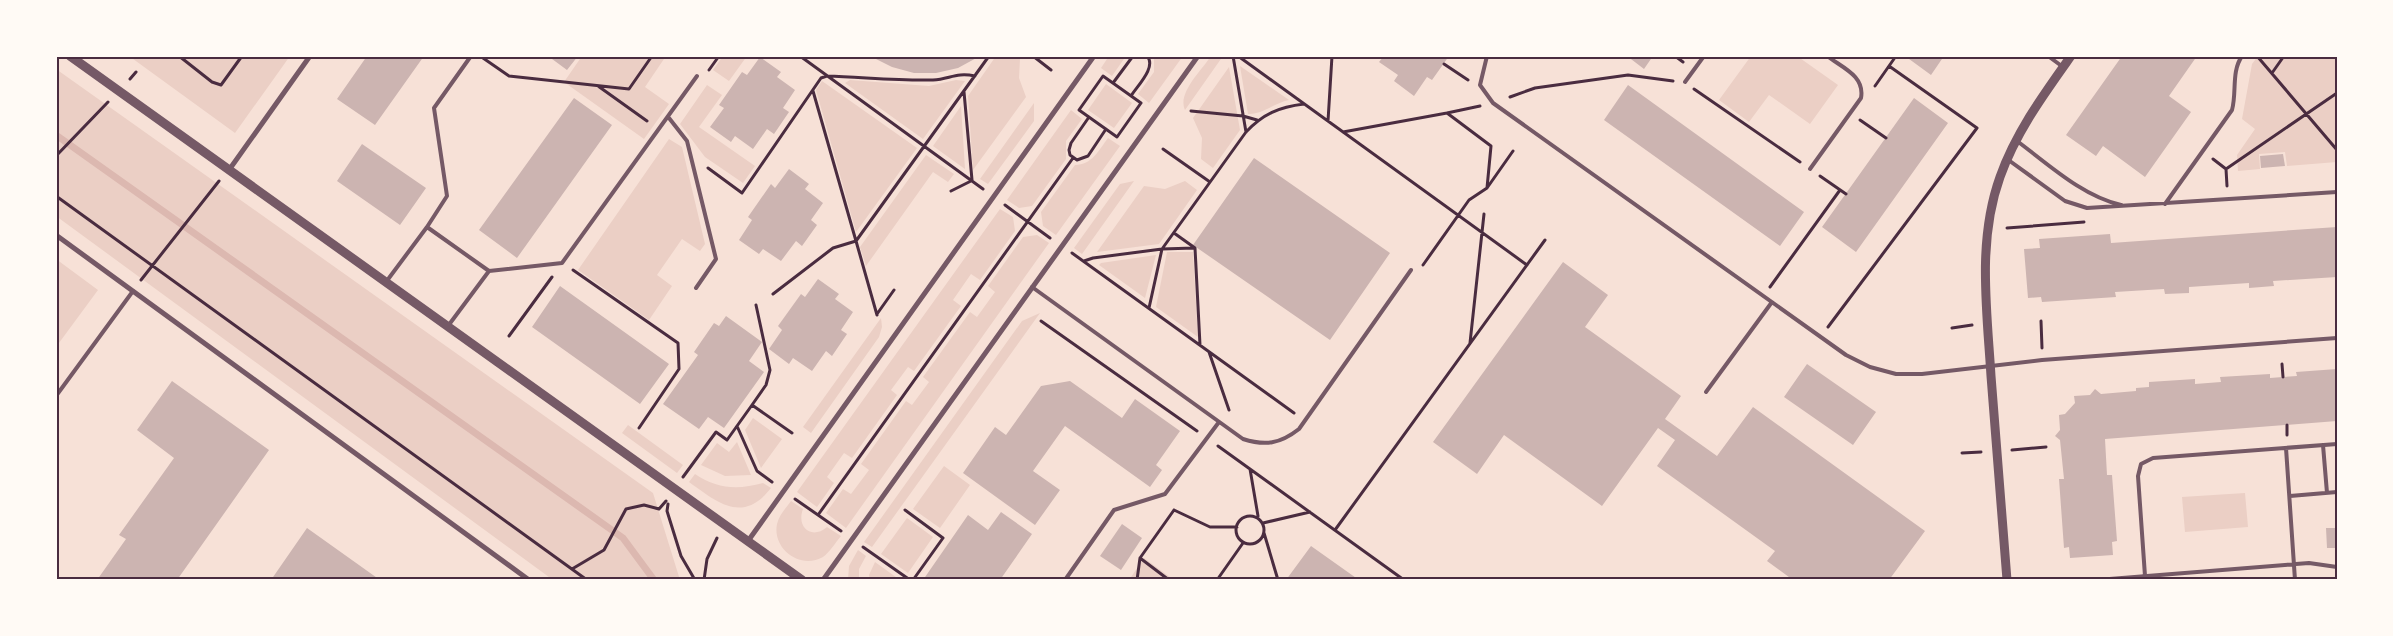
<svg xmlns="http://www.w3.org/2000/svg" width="2393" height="636" font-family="'Source Serif 4',serif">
  <rect width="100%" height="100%" fill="#f7e1d7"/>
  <path fill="#ebcfc5" d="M129,56H290L235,133Z
    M582,56H666L645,87L669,104L644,139L564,82Z
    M723,56H747L729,81L713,70Z
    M996,56H1016L1020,59L1019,78L1026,97L973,170L968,96Z
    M1109,56H1126L1112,76L1101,68Z
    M1154,56H1183L1149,103L1138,94L1154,72Z
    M1211,56H1223L1185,110C1177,93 1202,70 1211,56Z
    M1751,56H1797L1838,85L1810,124L1769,95L1749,122L1719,100Z
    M2258,56H2337V162L2287,166L2285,152L2259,154L2260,169L2238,171L2237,155L2255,129L2242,119L2252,64Z
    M1240,66L1289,100C1274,103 1262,115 1248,114Z
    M1229,67L1240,130L1213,168L1201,159L1202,138L1193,118Z
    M56,69L653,493L680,580H553L56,216Z
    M850,80L929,86L956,80L965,81L923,139L845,83Z
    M822,81L917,148L856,232L816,90Z
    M1106,84L1132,103L1114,128L1088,110Z
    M707,85L722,95L699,127L755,166L743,183L705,157L680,124Z
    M1034,103V121L988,184L980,179Z
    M961,106L965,169L933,146Z
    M1071,110L1082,119L1066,141V159L1032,206L1019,208L1007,200Z
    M1108,138L1120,146L1056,235L1043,226L1041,212L1075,165C1092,165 1099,150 1108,138Z
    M669,139L682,147L705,244L700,251L682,239L657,275L672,286L649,320L578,270Z
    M926,155L954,174L948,182L933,172L866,266L860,247Z
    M1134,181L1082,254L1074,248L1120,184Z
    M1185,181L1197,190L1159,244L1097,252L1144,186L1165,189Z
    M1000,209L1013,217L1015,231L980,280L971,274L953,300L961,306L914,371L908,367L891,390L897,395L852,458L844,453L827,477L834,483L817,507L797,492Z
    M1037,235L1049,243L846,528L826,513L843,489L851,494L869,470L861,464L906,401L912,405L929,382L923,377L970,312L977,317L995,292L988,286L1023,237Z
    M1167,252H1193L1198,337L1156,307Z
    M1156,255L1145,298L1099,265L1101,263Z
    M56,259L98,290L56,347Z
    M1040,313L872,547L864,542L1022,321Z
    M881,318L882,327L879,337L811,433L803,427Z
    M753,418L782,439L761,468L745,430Z
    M628,425L683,465L677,473L622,433Z
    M737,442L751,475L725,476L701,465L717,443L729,452Z
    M944,466L970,485L940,528L913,509Z
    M695,474C717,489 738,490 763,483L771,488C743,524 718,503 689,482Z
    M2245,493L2248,527L2185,532L2182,497Z
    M791,501L803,509C796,528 812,540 827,527L841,536C835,543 830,552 823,557C800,570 772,549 777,524C779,515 786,508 791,501Z
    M907,518L933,537L908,573L881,554Z
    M858,550L866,556L859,569V580H848L849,566Z
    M1144,558L1174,580H1129Z
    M875,562L900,580H870L869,575Z"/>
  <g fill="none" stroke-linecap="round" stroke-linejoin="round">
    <path stroke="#dcb8b0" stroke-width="7" d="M56,135L623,538L654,580"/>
  </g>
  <path fill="#ccb4b1" d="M367,56H424L375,125L337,99Z
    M548,56H578L567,70Z
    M870,56H980L958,68L936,73H914L892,67Z
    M1384,56H1449L1432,80L1427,77L1414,96L1394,81L1398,75L1379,62Z
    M1627,56H1653L1644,69Z
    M1905,56H1944L1931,75Z
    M2122,56H2197L2169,96L2191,112L2145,177L2103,146L2096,156L2066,135Z
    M760,57L781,72L777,77L795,90L783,108L789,112L774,134L767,129L753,149L735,136L731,142L710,127L724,108L719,105L742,72L747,75Z
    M1628,85L1804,212L1780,246L1604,120Z
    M574,98L612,125L517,258L479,230Z
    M1914,98L1948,123L1856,252L1822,227Z
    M362,144L426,188L400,225L337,181Z
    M2283,154L2285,166L2261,168L2260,156Z
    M1254,158L1390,253L1330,340L1193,245Z
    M789,169L809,184L805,189L823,203L811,220L817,225L802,246L796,241L781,261L763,249L759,254L739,240L752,220L748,217L771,184L775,188Z
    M2337,227V277L2273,281L2274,286L2249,288V283L2189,287V293L2165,294L2164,289L2115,292L2116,297L2042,302L2041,297L2028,298L2024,249L2040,248L2039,239L2110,234L2111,243Z
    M1563,262L1608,295L1585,327L1681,396L1665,419L1717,456L1753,407L1925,531L1889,580H1793L1767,561L1775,551L1657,466L1675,440L1658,428L1602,506L1504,435L1477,474L1433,442Z
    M818,279L839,294L835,299L853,312L841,330L847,334L832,356L826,351L812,371L793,358L789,364L769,349L782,330L778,326L801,294L805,297Z
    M560,286L669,364L640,404L532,327Z
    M726,316L762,342L749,361L764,372L724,428L708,417L699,429L663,404L698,355L694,352L714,323L719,326Z
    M1807,364L1876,412L1853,445L1784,397Z
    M2337,369V421L2105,439L2107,475H2112L2117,541L2112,542L2113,555L2070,558L2069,547L2064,548L2059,479H2064L2060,440L2055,436L2060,430L2059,415L2065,414L2075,403L2074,396L2090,395L2095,389L2101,394L2136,391V388L2149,387V382L2195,379V384L2221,382L2220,377L2270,374V378L2283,377L2297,376L2296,372Z
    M172,381L269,450L177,580H97L126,539L119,535L174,458L137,430Z
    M1070,381L1122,418L1135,399L1180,431L1156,465L1162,470L1150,487L1065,426L1033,471L1060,490L1035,525L963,473L995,427L1006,435L1041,386Z
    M1001,512L1032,534L1000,580H923L968,515L988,530Z
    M1122,524L1142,538L1121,570L1100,556Z
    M307,528L380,580H271Z
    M2326,528H2337V548H2327Z
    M1311,546L1359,580H1286Z"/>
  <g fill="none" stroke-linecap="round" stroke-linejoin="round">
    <path stroke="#4a2c40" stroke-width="3" d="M179,56L212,82L221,85L242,56
      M800,56L983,189
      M1033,56L1051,70
      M1233,56L1246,132
      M1238,56L1527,265
      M1675,56L1683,62
      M2257,56L2337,150
      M483,58L509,76L629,89L652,56
      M1444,64L1468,80
      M709,70L719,56
      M2272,73L2284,56
      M1103,76L1141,103L1117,137L1079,110Z
      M130,79L136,72
      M1113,83L1133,56
      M598,86L647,121
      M1875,86L1896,56
      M1694,89L1800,162
      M964,92L972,180
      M1131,96C1137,86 1157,67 1147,56
      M1510,97L1535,88L1628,75L1673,81
      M1191,111L1243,116L1257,120
      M1447,113L1480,106
      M1089,117L1071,143L1069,150L1070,155L1077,160L1088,156L1106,129
      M1860,120L1886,138
      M1328,121L1332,56
      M1343,132L1447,113L1491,146L1487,188
      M1163,149L1210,182
      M56,156L108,102
      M2213,159L2226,169L2227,186
      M708,168L742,193L821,78L827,76C862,77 898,81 933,80C950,79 956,72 975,76
      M2226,169L2337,93
      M1820,176L1846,194
      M951,191L971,181
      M56,196L587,580
      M1005,205L1050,238
      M2007,228L2084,222
      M1174,233L1195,248L1200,345
      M1072,253L1294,413
      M1084,261L1093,258L1162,249L1194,248
      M1423,265L1469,200L1487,188L1513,151
      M573,270L678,343L679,369L639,428
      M141,280L219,181
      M1770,287L1840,190
      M773,294L833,248L856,241L813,91
      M1149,308L1162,249L1246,132C1263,114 1279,107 1304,104
      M877,314L894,290
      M877,315L856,241L989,56
      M1041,321L1197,431
      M2041,321L2042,348
      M1828,327L1977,128L1889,66
      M1952,328L1972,325
      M509,336L552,277
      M1470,343L1484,214
      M1209,352L1229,410
      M2282,364L2283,377
      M752,405L766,385L770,370L756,305
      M737,426L757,471L772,482
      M2287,435V425
      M1218,446L1404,580
      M2012,450L2046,447
      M1962,453L1981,452
      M1250,469L1258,516
      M683,477L716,432L727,440L752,405L792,433
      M795,499L841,531
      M668,504L667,511L681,556L695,580
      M905,510L943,538L913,580
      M1174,510L1210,527H1237
      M818,515L1073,158
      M1236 530a14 14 0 1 1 28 0a14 14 0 1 1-28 0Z
      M1263,523L1310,512
      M1335,530L1545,240
      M1264,533L1278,580
      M863,547L910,580
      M572,569L604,550L626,509L644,505L659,509L666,501
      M704,580L707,559L717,538
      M1137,580L1140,558
      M1169,580L1140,558L1174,510
      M1217,580L1243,543"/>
    <path stroke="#755966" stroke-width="4" d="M471,56L434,108L447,196L427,227L489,271L562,263L697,76
      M1487,56L1480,85L1493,103L1846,355L1870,367L1896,374H1922L2042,360L2337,338
      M2048,56L2063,67
      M1685,82L1704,56
      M669,118L687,141L716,259L696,288
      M2017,141C2048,164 2082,196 2121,205
      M2007,159L2065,201L2087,208L2337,192
      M1810,169L1861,98C1865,76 1843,68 1827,56
      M2165,204L2232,110C2237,92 2231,72 2242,56
      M386,282L427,227
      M1032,287L1243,439C1265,446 1280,444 1299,429L1411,270
      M448,326L489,271
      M1706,392L1772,302
      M56,396L133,291
      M2323,445L2327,493
      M2286,448L2295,580
      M2290,496L2337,492
      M2145,576L2138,476L2141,464L2153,458L2337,444
      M1065,580L1114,510L1165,494L1219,422
      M2097,580L2309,563L2337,567"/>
    <path stroke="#755966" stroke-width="5" d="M229,170L310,56
      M56,235L529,580
      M748,541L1094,56
      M823,580L1198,56"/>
    <path stroke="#755966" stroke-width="9" d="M70,56L802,580
      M2007,580C2002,512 1996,444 1991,376C1987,310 1977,241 2000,177C2016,132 2044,94 2071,56"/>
  </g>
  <rect width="2393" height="636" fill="none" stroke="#fffaf5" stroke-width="115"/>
  <rect x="58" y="58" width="2278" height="520" fill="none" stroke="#4a2c40" stroke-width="2"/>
</svg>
